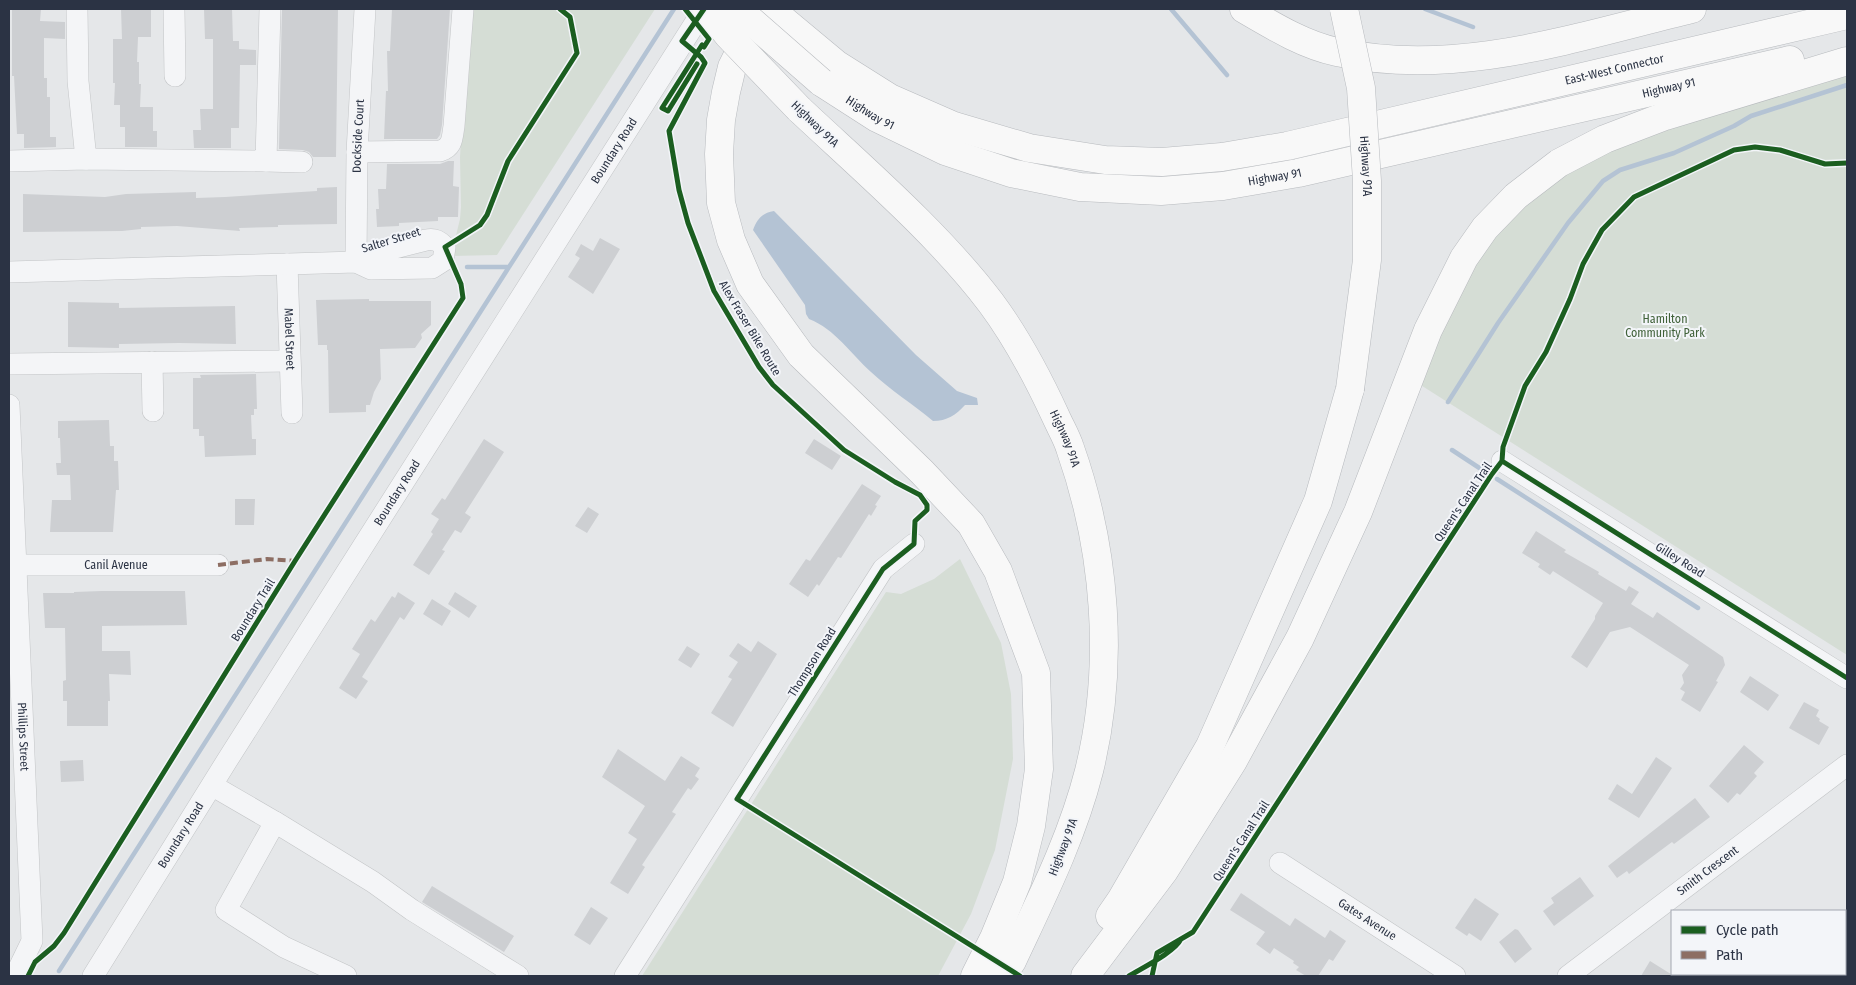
<svg xmlns="http://www.w3.org/2000/svg" width="1856" height="985" font-family="'Fira Sans Condensed',sans-serif">
  <rect width="100%" height="100%" fill="#e5e7e9"/>
  <path fill="#d5ddd5" d="M469,9H655L497,255L451,256L460,219L461,207L460,157Z
    M1847,73V655L1419,384C1441,333 1463,272 1500,230C1561,161 1642,134 1727,109C1767,97 1807,85 1847,73Z
    M960,559L1001,643L1011,694L1013,759L995,850L971,914L938,976H642L886,592L901,594L934,579Z"/>
  <path fill="#b4c3d4" d="M774,211L916,355L957,391L977,398L978,405H965C956,415 947,421 933,421C913,404 890,390 871,372C851,354 835,329 809,319L806,314L805,305L753,230C757,219 762,213 774,211Z"/>
  <g fill="none" stroke-linecap="round" stroke-linejoin="round">
    <path stroke="#b4c3d4" stroke-width="4.5" d="M1171,9L1227,75
      M1425,9L1473,27
      M467,267H509
      M1448,402L1498,323L1568,223L1603,181L1620,170L1674,153L1734,126L1751,116L1847,85
      M1452,450L1484,471
      M1497,479L1698,608
      M59,971L674,9"/>
  </g>
  <path fill="#cdcfd2" d="M12,9H41L40,21L65,22V39L44,38V78H47V97H50V137H56V147L24,148V134H17L14,76H12Z
    M121,9H151V37H138L137,62H139V84H141L140,107H153V131H157V147H125V127H120V105H114L115,83H113V39H122Z
    M204,9H232L233,41H239V49L256,50V65H240L239,128H231V148H194L193,130H201L200,109H213V39H205Z
    M282,9H338L336,157H313L309,152L303,150L279,149Z
    M392,9H450L442,125L440,135L437,139H384L386,91H388L387,51H390Z
    M448,161H454L453,186L459,187L458,217H438V221L399,223V226L377,227L376,209H379L378,189H386L387,164H440Z
    M337,187V224L278,225V227L239,228L240,231L177,226L141,227V229L122,231L23,232V194L105,197L126,194L196,192V198L225,197L317,191V188Z
    M600,238L620,249L593,294L568,277L580,258L575,255L581,244L593,251Z
    M369,299V301H431V325L421,334L422,338L415,348L380,349L381,379L374,392L370,405H366V412L329,413L328,350H327V345H318L316,300Z
    M68,302L119,303V308L235,306L236,344L179,343L119,344V348L68,347Z
    M256,374L257,409H254V415H251L252,439H256V455L205,457L204,436H199V429H193V378H201L200,375Z
    M109,420L110,446H114V461H118L119,490H116L113,532H50L52,500H71L70,475H57L56,463H61L60,438H58V421Z
    M484,439L504,452L465,513L471,517L461,533L455,530L442,550L445,551L429,575L413,565L433,534L431,532L439,519L431,514L442,498L445,500Z
    M814,439L841,456L832,470L805,453Z
    M862,484L881,496L875,505L877,506L871,516L869,514L841,558L838,557L819,586L817,584L808,597L789,584L806,559L810,561Z
    M235,499H255L254,525H235Z
    M588,507L599,514L587,533L575,526Z
    M1536,531L1566,550L1564,552L1599,572L1598,574L1626,591L1629,586L1639,592L1631,604L1653,618L1657,612L1723,657L1725,665L1716,681L1718,682L1700,712L1681,700L1685,692L1680,689L1684,683L1682,675L1689,665L1630,627L1610,632L1587,668L1571,657L1595,619V616L1603,603L1553,571L1550,575L1538,567L1540,564L1522,553Z
    M102,591H185L187,625L102,626V651H130L131,675L109,674L110,701H108V726H67V701H63V681L66,680L65,628H45L43,593H74V592Z
    M398,592L415,603L404,620L400,617L362,677L368,681L356,699L339,688L360,654L352,649L371,619L375,622L392,596L395,598Z
    M455,592L477,606L469,618L448,604Z
    M432,599L451,611L442,626L423,614Z
    M758,641L777,654L733,727L711,713L732,679L728,677L738,662L729,656L738,643L751,652Z
    M687,646L700,654L691,668L678,660Z
    M1750,676L1779,695L1768,711L1740,692Z
    M1804,702L1819,710L1816,716L1820,719L1819,721L1829,727L1819,745L1789,728Z
    M1744,745L1764,762L1754,773L1757,776L1740,795L1737,793L1728,803L1709,786Z
    M618,749L665,781L681,756L700,768L695,776L699,779L691,790L688,788L672,812L676,814L642,865L645,867L628,894L610,883L637,839L628,833L645,806L602,777Z
    M1656,757L1672,768L1639,818L1608,799L1617,784L1632,794Z
    M83,760L84,781L61,782L60,761Z
    M1695,798L1710,817L1674,844L1672,842L1629,874L1627,871L1617,878L1608,866Z
    M1580,877L1594,896L1554,926L1543,911L1554,903L1551,898Z
    M432,886L514,936L504,952L422,902Z
    M1241,893L1290,926L1295,918L1325,938L1330,930L1346,941L1333,961L1329,959L1318,976H1306L1296,970L1299,967L1293,963L1294,961L1274,948L1270,954L1256,944L1265,932L1230,910Z
    M1475,898L1499,914L1481,941L1469,933L1467,936L1455,928Z
    M591,907L608,918L590,945L574,935Z
    M1515,929L1518,930L1532,949L1515,963L1499,942Z
    M1650,961L1674,976H1641Z"/>
  <g fill="none" stroke-linecap="round" stroke-linejoin="round">
    <defs>
      <g id="minor">
        <path d="M77,9L78,81L86,159"/>
        <path d="M174,9L175,76"/>
        <path d="M357,152L440,151C453,147 452,138 454,126L463,9"/>
        <path d="M9,161L86,159L266,161L270,9"/>
        <path d="M266,161L302,162"/>
        <path id="s1" d="M356,262L357,152L365,9"/>
        <path id="s2" d="M287,264L292,413"/>
        <path d="M9,272L356,262L379,252L426,240C435,238 439,241 445,247L443,261L432,268L371,269L356,262"/>
        <path d="M152,362L153,411"/>
        <path d="M9,364L289,361"/>
        <path id="s3" d="M9,405L32,941L15,976"/>
        <path d="M1502,461L1847,678"/>
        <path id="s4" d="M15,565H218"/>
        <path d="M213,786L275,822L226,910L284,947L346,976"/>
        <path d="M275,822L373,882L412,910L518,976"/>
        <path id="s5" d="M1280,863L1455,976"/>
        <path id="s6" d="M93,976L228,759L704,9"/>
        <path d="M625,976L883,569L914,544"/>
        <path id="s7" d="M1568,976L1847,765"/>
      </g>
      <g id="highway">
        <path id="s8" d="M770,9L836,64L890,98L954,126L1029,148L1105,160L1162,162L1222,157L1287,146L1847,15"/>
        <path d="M1244,9C1273,26 1304,45 1337,52C1457,78 1576,37 1692,9"/>
        <path d="M751,29L732,67L726,92L721,120L719,154L721,203L731,240L750,284L801,355L922,472L971,524L998,571L1036,673L1039,769L1031,826L1017,882L994,938L975,976"/>
        <path id="s9" d="M821,82L877,118L945,151L1011,173L1080,187L1161,191L1223,186L1298,173L1790,60"/>
        <path id="s10" d="M799,109C863,169 938,233 991,303C1017,338 1038,378 1056,417C1061,428 1067,438 1070,448C1106,550 1115,666 1089,771C1072,838 1041,899 1012,961L1002,976"/>
        <path d="M1110,916L1121,900L1210,746L1318,501L1350,389"/>
        <path d="M1085,976L1164,871L1233,761L1300,638L1358,512L1428,330L1464,258L1485,228L1516,196L1559,163L1605,139L1665,116L1847,61"/>
      </g>
    </defs>
    <use href="#minor" stroke="#c3c5c7" stroke-width="22"/>
    <use href="#highway" stroke="#b7babe" stroke-width="29"/>
    <use href="#minor" stroke="#f4f5f7" stroke-width="21"/>
    <use href="#highway" stroke="#f8f8f8" stroke-width="28"/>
    <defs>
      <g id="highway-bridge">
        <path d="M707,9L728,35L799,109"/>
        <path d="M739,9L749,19L821,82"/>
        <path id="s11" d="M1344,9L1361,88L1367,181V260L1350,389"/>
      </g>
    </defs>
    <use href="#highway-bridge" stroke="#b7babe" stroke-width="29" stroke-linecap="butt"/>
    <use href="#highway-bridge" stroke="#f8f8f8" stroke-width="28"/>
    <path stroke="#8d6e63" stroke-width="4" stroke-dasharray="8 4" stroke-linecap="butt" d="M218,565L267,559L295,561"/>
    <defs>
      <path id="cycleway" d="M685,9L709,39L704,47L702,45L662,108L668,111L697,64
        M704,9L682,41L701,57L705,63L669,131L679,190L688,223L714,291L759,367L773,385L844,450L895,482L920,495L927,505V510L915,521L914,544L883,569L737,799L1020,976
        M1502,461L1847,678
        M1181,939L1193,932L1492,474L1502,461L1503,447L1525,386L1546,352L1570,299L1583,264L1602,230L1634,197L1734,150L1755,147L1780,150L1825,164L1847,163
        M28,976L35,962L54,946L64,933L295,561L463,298L461,284L445,247L480,225L487,215L508,161L577,53L570,17L560,9
        M1129,976C1142,968 1175,952 1181,939L1157,953L1152,976"/>
    </defs>
    <use href="#cycleway" stroke="#f3f5f9" stroke-width="8"/>
    <use href="#cycleway" stroke="#1b5e20" stroke-width="5"/>
  </g>
  <g text-anchor="middle" stroke-width="4" stroke-linejoin="round" paint-order="stroke">
    <g font-size="12" fill="#2b3344" stroke="#f3f5f9">
      <text dy="4" stroke="none"><textPath href="#s8" startOffset="894">East-West Connector</textPath></text>
      <text dy="4" stroke="none"><textPath href="#s9" startOffset="882">Highway 91</textPath></text>
      <text dy="4" stroke="none"><textPath href="#s9" startOffset="58">Highway 91</textPath></text>
      <text transform="translate(815 124) rotate(44)" y="4">Highway 91A</text>
      <text dy="4" stroke="none"><textPath href="#s1" startOffset="126">Dockside Court</textPath></text>
      <text dy="4" stroke="none"><textPath href="#s6" startOffset="976">Boundary Road</textPath></text>
      <text dy="4" stroke="none"><textPath href="#s11" startOffset="159">Highway 91A</textPath></text>
      <text dy="4" stroke="none"><textPath href="#s9" startOffset="478">Highway 91</textPath></text>
      <text transform="translate(391 240) rotate(-17)" y="4">Salter Street</text>
      <text transform="translate(750 328) rotate(59)" y="4">Alex Fraser Bike Route</text>
      <text dy="4" stroke="none"><textPath href="#s2" startOffset="75">Mabel Street</textPath></text>
      <text dy="4" stroke="none"><textPath href="#s10" startOffset="428">Highway 91A</textPath></text>
      <text dy="4" stroke="none"><textPath href="#s6" startOffset="571">Boundary Road</textPath></text>
      <text transform="translate(1463 502) rotate(-56)" y="4">Queen's Canal Trail</text>
      <text transform="translate(1680 560) rotate(32)" y="4">Gilley Road</text>
      <text dy="4" stroke="none"><textPath href="#s4" startOffset="101">Canil Avenue</textPath></text>
      <text transform="translate(253 610) rotate(-58)" y="4">Boundary Trail</text>
      <text transform="translate(812 662) rotate(-58)" y="4">Thompson Road</text>
      <text dy="4" stroke="none"><textPath href="#s3" startOffset="332">Phillips Street</textPath></text>
      <text dy="4" stroke="none"><textPath href="#s6" startOffset="166">Boundary Road</textPath></text>
      <text transform="translate(1241 841) rotate(-57)" y="4">Queen's Canal Trail</text>
      <text transform="translate(1063 847) rotate(-69)" y="4">Highway 91A</text>
      <text dy="4" stroke="none"><textPath href="#s7" startOffset="175">Smith Crescent</textPath></text>
      <text dy="4" stroke="none"><textPath href="#s5" startOffset="104">Gates Avenue</textPath></text>
    </g>
    <g font-size="12" fill="#3f6038" stroke="#f3f5f9">
      <text x="1665" y="323">Hamilton<tspan x="1665" dy="14">Community Park</tspan></text>
    </g>
  </g>
  <rect width="1856" height="985" fill="none" stroke="#2b3344" stroke-width="20"/>
  <rect x="1671" y="910" width="175" height="65" fill="#f3f5f9" stroke="#a3a7b1"/>
  <rect x="1681" y="926" width="25" height="8" fill="#1b5e20" stroke="#a3a7b1"/>
  <text x="1716" y="935" font-size="15" fill="#2b3344">Cycle path</text>
  <rect x="1681" y="951" width="25" height="8" fill="#8d6e63" stroke="#a3a7b1"/>
  <text x="1716" y="960" font-size="15" fill="#2b3344">Path</text>
</svg>
